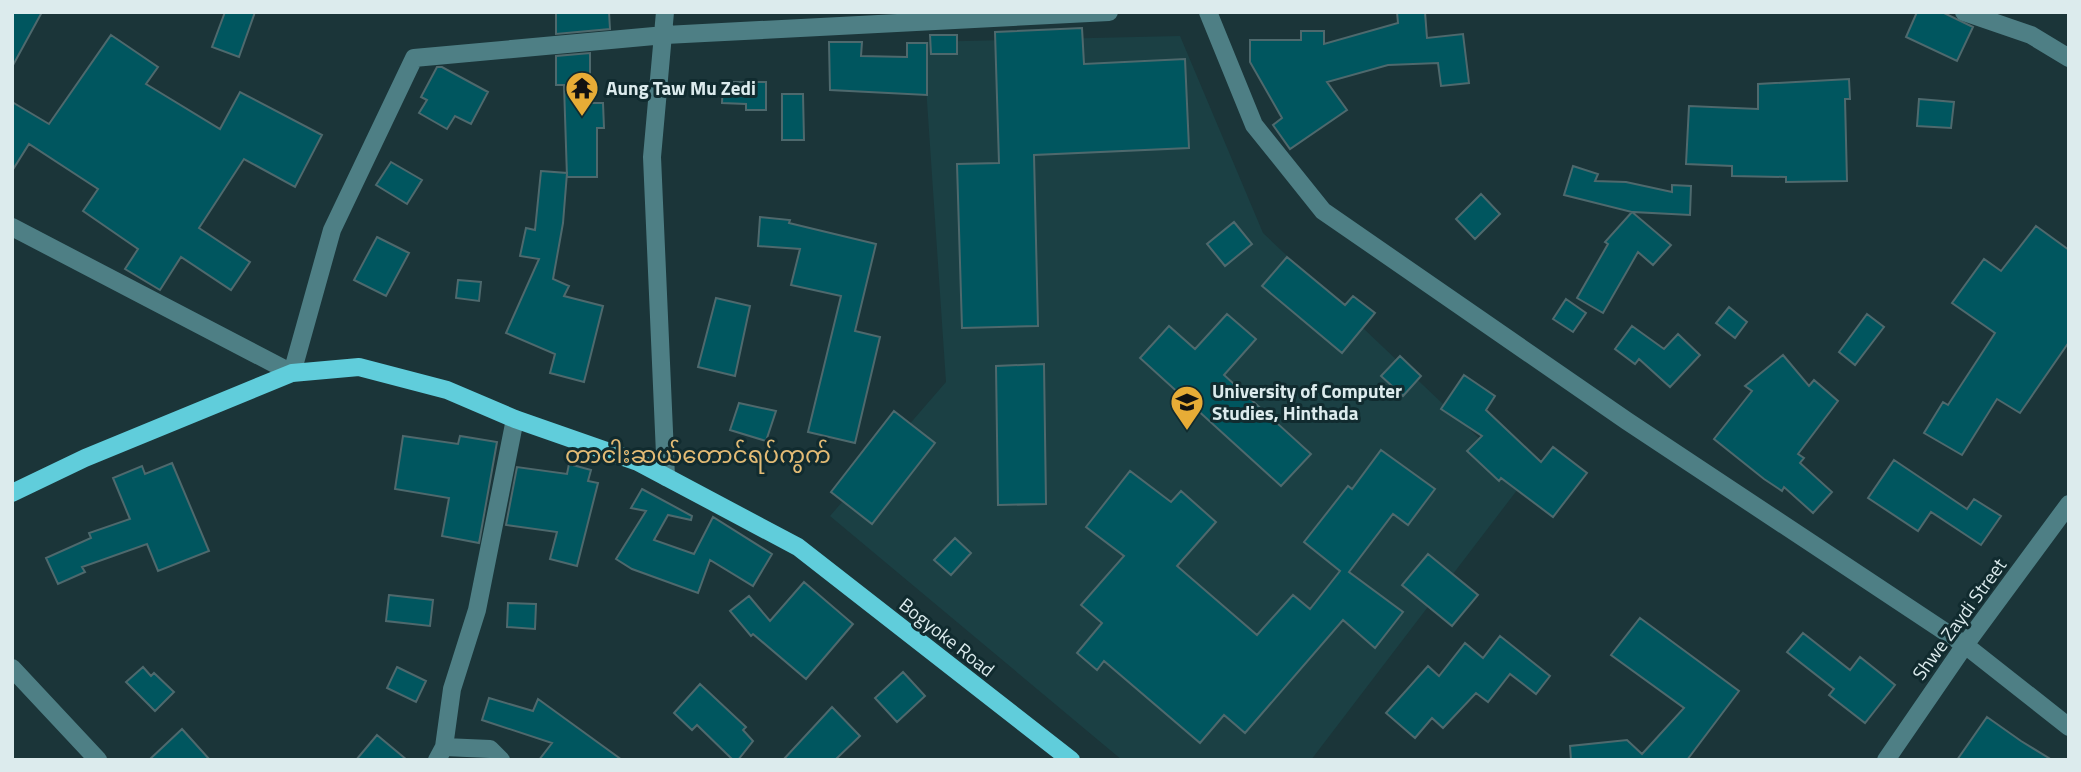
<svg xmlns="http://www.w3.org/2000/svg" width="2081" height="772" font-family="'Titillium Web','Noto Sans Myanmar',sans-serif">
  <rect width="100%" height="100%" fill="#1b3539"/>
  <path fill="#1b4044" d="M1180,36L1263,233L1524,481L1311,760H1122L830,516L946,382L923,42Z"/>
  <path fill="#00565f" stroke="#4e696d" stroke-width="2" d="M12,12H42L12,67Z
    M225,12H255L239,57L212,47Z
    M556,12H609L610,29L556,34Z
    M1397,12H1425L1427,38L1463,34L1469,83L1441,86L1438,63L1388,65L1327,82L1347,110L1290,149L1273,125L1282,118L1250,62V40H1301V31H1324V44L1398,23Z
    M1917,12H1942L1973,27L1957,61L1906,37Z
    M1082,28L1084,64L1185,59L1189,148L1034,155L1038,326L962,328L957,164L999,163L995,32Z
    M111,35L158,67L146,84L220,129L240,92L322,135L295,187L244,159L199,228L250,262L231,290L181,257L160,290L125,269L138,249L83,211L98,189L29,144L12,171V102L49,124Z
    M930,35H957V54H931Z
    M829,42H862L861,56L907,57V43H927V95L830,90Z
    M590,53V103H603L604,128H597V177H567L564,85H556V56Z
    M437,67H442L488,92L471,124L455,116L447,129L419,113L427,100L421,97Z
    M1849,79L1850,99H1845L1847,181L1786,182V177L1732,176V166L1686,164L1689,106L1758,109V84Z
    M723,82H766V110H746V104L722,103Z
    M782,94H803L804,140H782Z
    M1919,99L1954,102L1951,128L1917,126Z
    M391,162L422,180L407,204L376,185Z
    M1573,166L1598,174L1595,181L1626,182L1672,192V185L1691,186L1690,215L1632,212L1671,245L1653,265L1638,252L1603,313L1577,298L1608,244L1605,242L1632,212L1564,195Z
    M541,171L567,173L563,223L553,279L569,286L564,296L603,306L584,382L550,373L555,354L506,333L539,259L520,256L526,228L535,230Z
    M1481,194L1500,214L1475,239L1456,219Z
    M760,217L790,220L789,223L876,244L855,331L880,337L855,443L808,432L841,296L791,285L800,249L758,246Z
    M1234,222L1252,244L1225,266L1207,244Z
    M2036,226L2069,250V342L2020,413L1997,399L1962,455L1924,433L1943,402L1948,405L1995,333L1952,303L1984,259L2001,271Z
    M377,237L409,253L386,296L354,280Z
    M1287,257L1345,305L1353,296L1375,313L1342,353L1262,286Z
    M458,280L481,282L479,301L456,298Z
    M716,298L750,306L735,376L698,367Z
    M1566,299L1586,313L1573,332L1553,319Z
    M1729,307L1747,322L1735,338L1716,323Z
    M1227,314L1256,339L1224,375L1311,454L1281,486L1140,358L1169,326L1195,349Z
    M1867,314L1884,327L1855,365L1839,352Z
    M1632,326L1664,349L1678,334L1700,355L1670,387L1639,359L1635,364L1615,349Z
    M1783,355L1809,386L1814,380L1838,401L1798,454L1804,458L1800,463L1832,492L1813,513L1784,487L1782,491L1764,479L1714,439L1752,391L1745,386Z
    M1400,356L1421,376L1403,396L1381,376Z
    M1044,364L1046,504L998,505L996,366Z
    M1464,375L1495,396L1486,410L1541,462L1553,447L1587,473L1553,517L1501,478L1499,481L1467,451L1482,436L1441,409Z
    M739,403L776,411L766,441L730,430Z
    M894,411L935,443L872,524L831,492Z
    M403,436L458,444L460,436L497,442L479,543L442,536L449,498L395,489Z
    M1381,450L1435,489L1408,525L1393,514L1349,572L1403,612L1375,648L1343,620L1245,733L1224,715L1200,743L1104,661L1097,670L1077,653L1102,623L1081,605L1124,556L1086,527L1130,471L1171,502L1181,491L1216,522L1177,566L1257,635L1293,595L1310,609L1340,571L1304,542L1348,486L1352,489Z
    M1894,460L1967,509L1974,499L2001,516L1981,545L1931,512L1918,531L1868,498Z
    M172,463L209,551L158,571L147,544L82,567L85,572L58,584L46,558L91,538L89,533L130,519L113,478L142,466L145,474Z
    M569,464L591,470L588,481L598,483L577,566L550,559L557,532L506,525L517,467L567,474Z
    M642,489L692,516L691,520L668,515L654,540L694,554L713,517L772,554L753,586L710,560L698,593L632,569L616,559L646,511L631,508Z
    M955,538L971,553L951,575L934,560Z
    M1428,554L1478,595L1452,626L1402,585Z
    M804,582L853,624L806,679L753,634L751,636L730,611L749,596L770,621Z
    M389,595L433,600L430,626L386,621Z
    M508,603L536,604L535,629L507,627Z
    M1640,618L1739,691L1687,760H1571L1570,746L1627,740L1642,754L1684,708L1611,655Z
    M1803,633L1850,670L1860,657L1895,685L1865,723L1829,695L1834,689L1787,652Z
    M1500,636L1550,676L1536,694L1510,674L1488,702L1476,693L1443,728L1432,718L1415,738L1386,713L1428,666L1439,676L1465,643L1483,658Z
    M143,667L151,676L154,673L174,692L155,711L126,682Z
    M397,667L426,681L416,702L387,688Z
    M903,672L925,696L897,722L875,698Z
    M700,684L746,727L743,730L753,741L738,760H733L697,725L692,730L674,713Z
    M489,698L533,711L538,699L622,760H539L552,743L482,720Z
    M832,707L860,736L835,760H783Z
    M1987,717L2021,741L2052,760H1957Z
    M182,729L210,760H149Z
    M377,735L407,760H356Z"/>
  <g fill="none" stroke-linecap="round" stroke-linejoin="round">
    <path stroke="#4e7f85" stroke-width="18" d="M665,12L652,157L666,477
      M1208,12L1254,125L1323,211L1627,421L1965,645L2069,727
      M1964,12L2031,35L2069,58
      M12,227L292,373L332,230L414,58L665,35L1109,12
      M12,668L98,760
      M444,747L490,749L501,760
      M437,760L444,747L452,689L477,610L515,419
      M1886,760L1965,645L2069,504"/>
    <path stroke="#60cddb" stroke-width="18" d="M12,493L85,458L292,373L359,367L447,390L515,419L638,462L798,547L1071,760"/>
  </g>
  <defs>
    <symbol id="temple-pin" viewBox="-11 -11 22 30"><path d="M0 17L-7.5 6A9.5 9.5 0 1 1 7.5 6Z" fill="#e7ac36" stroke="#112b2f"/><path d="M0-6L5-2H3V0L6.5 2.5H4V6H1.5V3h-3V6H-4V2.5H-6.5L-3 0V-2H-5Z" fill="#111"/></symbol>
    <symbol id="university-pin" viewBox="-11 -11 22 30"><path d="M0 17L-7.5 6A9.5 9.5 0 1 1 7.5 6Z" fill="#e7ac36" stroke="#112b2f"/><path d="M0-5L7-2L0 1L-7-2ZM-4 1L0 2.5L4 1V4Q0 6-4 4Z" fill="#111"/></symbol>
  </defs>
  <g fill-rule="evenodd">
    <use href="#temple-pin" x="563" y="69" width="38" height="52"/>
    <use href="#university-pin" x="1168" y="383" width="38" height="52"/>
  </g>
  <g text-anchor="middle" stroke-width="6" stroke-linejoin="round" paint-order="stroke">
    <g font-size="19" font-weight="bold" fill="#dcebed" stroke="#112b2f" text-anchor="start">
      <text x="606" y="95">Aung Taw Mu Zedi</text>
      <text x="1212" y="398">University of Computer<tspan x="1212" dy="22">Studies, Hinthada</tspan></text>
    </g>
    <g font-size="19" fill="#dcebed" stroke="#112b2f">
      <text transform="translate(1959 619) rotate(-54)" y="7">Shwe Zaydi Street</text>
      <text transform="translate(947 637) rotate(38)" y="7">Bogyoke Road</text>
    </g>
    <g font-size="23" fill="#e3bb75" stroke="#112b2f">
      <text x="698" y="463">တာငါးဆယ်တောင်ရပ်ကွက်</text>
    </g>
  </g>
  <rect width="2081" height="772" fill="none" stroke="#dcebed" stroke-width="28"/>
</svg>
